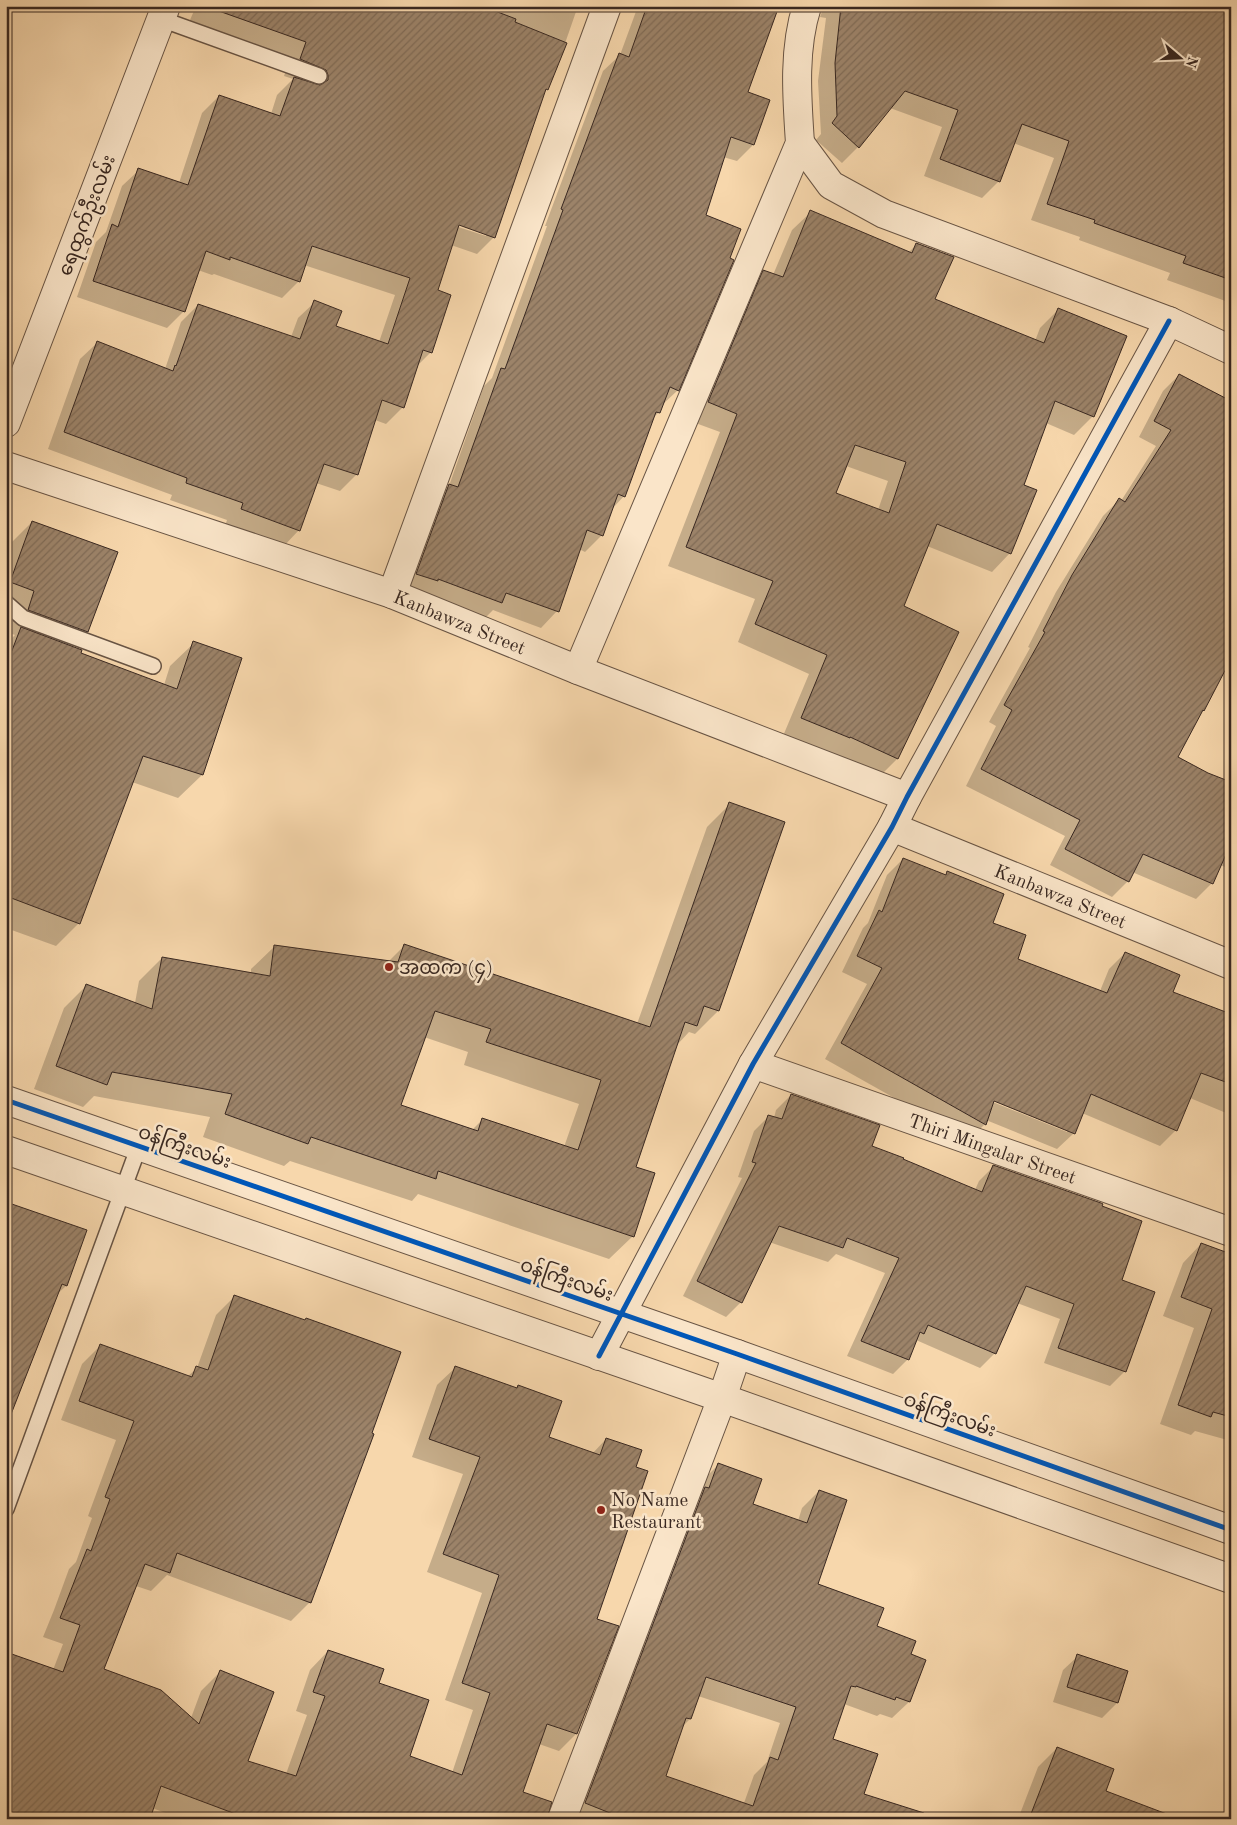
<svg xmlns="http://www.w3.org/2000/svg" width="1237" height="1825" font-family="'Old Standard TT','Noto Sans Myanmar',serif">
  <defs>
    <pattern id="building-hatch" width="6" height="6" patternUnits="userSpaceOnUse" patternTransform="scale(1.25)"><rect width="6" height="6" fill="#9c8369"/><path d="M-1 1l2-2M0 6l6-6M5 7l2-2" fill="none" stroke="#806b56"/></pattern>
  </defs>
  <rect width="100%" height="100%" fill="#f7d7ac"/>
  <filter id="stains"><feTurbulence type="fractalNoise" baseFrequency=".004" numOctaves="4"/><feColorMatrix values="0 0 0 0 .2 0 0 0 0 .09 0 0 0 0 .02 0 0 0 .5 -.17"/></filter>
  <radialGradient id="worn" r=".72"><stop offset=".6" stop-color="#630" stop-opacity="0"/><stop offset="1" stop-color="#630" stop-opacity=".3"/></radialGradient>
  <path fill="#0003" fill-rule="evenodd" d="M196,6H578L562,52L547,89L543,93L494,237L477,254L451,245L436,291L431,352L416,367L403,407L386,424L375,420L357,474L340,491L316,483L299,530L283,547L225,526L227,520L170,500L172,495L48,449L80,359L97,343L165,369L181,322L198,305L291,337L298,318L315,302L335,326L379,342L395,295L304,265L299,281L282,298L214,274L212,275L198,270L184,311L167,328L77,297L96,242L106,232L122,186L139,170L179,183L202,113L219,96L271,114L277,95L293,79L284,76L290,59L223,34L212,46L184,34ZM453,222L486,233V236L452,225Z
    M638,6H777L747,93L753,145L737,161L723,157L704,216L678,390L661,406L659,412L652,419L624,496L612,509L602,535L585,552L579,549L557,611L541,628L493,610L484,619L400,590L433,502L449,486L484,386L492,378L547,226H545L603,71L620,55Z
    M824,6H1231V303L1167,280L1170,273L1079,240L1080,237L1031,220L1054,158L1013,143L999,181L982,198L924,176L942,127L890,108L858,147L842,163L816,140L821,134L818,81L826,18L820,17Z
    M811,212L908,253L917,244L934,299L1035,341L1040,328L1059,309L1093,416L1074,435L1046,423L1023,485L1010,553L992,572L927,546L902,606L957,632L897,759L879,777L783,736L809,674L738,642L755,599L668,566L720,432L690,421L745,290L764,272L773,275L792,230ZM846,466L888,481L878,510L835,494Z
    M6,235L11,236L6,249Z
    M1179,375L1231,402V670L1225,667L1203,710L1199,715L1177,758L1207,774L1231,784V869L1220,865L1212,883L1196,899L1132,872L1128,881L1112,897L1050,865L1065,836L966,786L996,726L989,722L1030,648L1028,647L1056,592L1103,516L1119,500L1121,501L1156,446L1139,437L1163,391Z
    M32,522L87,631L71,647L79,653L164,685L170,666L194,643L240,659L202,775L178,798L132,782L79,923L56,946L6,928V640L9,641L15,635L7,632L13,613L6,610V556L10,544Z
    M730,804L784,823L718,1011L695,1034L689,1032L676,1046L635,1167L633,1236L609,1259L418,1194L412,1201L290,1161L284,1166L203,1137L210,1117L94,1096L83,1107L34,1089L64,1008L87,985L135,1003L139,981L162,958L251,974V969L275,946L388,962L404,946L637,1024L707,827ZM424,1037L468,1052L464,1065L579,1104L564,1147L482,1120L472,1130L399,1106Z
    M903,859L945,875L948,873L991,923L1016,959L1100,991L1109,969L1125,953L1171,992L1231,1015V1115L1190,1098L1176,1130L1160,1146L1082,1113L1074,1133L1057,1149L986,1120L985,1124L969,1140L825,1059L867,984L842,972L863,928L868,923L887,875ZM989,1098L1067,1130V1132L988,1100Z
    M791,1095L871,1147L975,1190L979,1181L994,1166L1120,1281L1125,1371L1110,1386L1044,1363L1060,1319L1017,1303L995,1353L980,1368L916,1340L908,1359L893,1374L847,1356L885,1273L836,1254L828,1262L769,1242L741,1302L726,1317L683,1296L742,1178L738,1177L754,1131L769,1116L774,1118L776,1110Z
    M6,1203L66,1286L55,1296Z
    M1201,1244L1231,1255V1441L1195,1431L1191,1435L1160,1424L1194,1328L1163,1316L1183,1263Z
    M234,1297L310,1602L291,1621L167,1575L151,1591L136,1586L102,1670L191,1718L201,1691L220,1672L246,1761L286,1774L307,1715L296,1711L310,1670L328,1651L378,1684L408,1757L452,1773L473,1710L445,1700L482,1593L427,1572L463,1474L412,1457L437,1385L455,1368L515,1389L518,1387L548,1438L592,1454L606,1439L635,1468L596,1619L576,1734L559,1751L539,1744L509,1798L531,1819H182L152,1808L53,1670L63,1644L43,1637L54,1610L69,1569L76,1562L92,1518L88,1516L116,1440L61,1420L82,1364L101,1345L187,1377L197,1368L216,1315Z
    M718,1465L752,1505L798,1521L802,1508L819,1491L817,1585L876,1627L910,1655L909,1702L892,1718L880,1714L877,1716L844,1704L832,1739L876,1755L739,1817L754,1775L767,1762L780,1723L698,1696L690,1719L682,1727L664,1776L718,1819H569L701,1482Z
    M1078,1656L1127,1671L1117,1703L1102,1718L1053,1702L1063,1670Z
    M1057,1748L1104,1792L1172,1817L1171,1819H1018L1038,1767Z"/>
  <path fill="url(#building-hatch)" stroke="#392821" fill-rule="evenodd" d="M217,6H482L516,19L515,22L567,43L548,90L546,89L495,238L459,225L438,290L451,295L432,353L423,350L404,408L382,400L358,475L324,464L300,531L241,509L243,503L186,483L187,478L64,432L97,341L173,371L175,365L176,366L198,304L300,339L314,300L342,311L336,326L388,344L410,278L312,246L300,282L230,257V260L206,251L185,312L93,281L112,224L118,227L138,168L188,185L219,95L280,116L294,77L320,85L328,80V75L326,70L300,59L306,42L216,10Z
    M647,6H779L748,92L770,100L754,145L731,137L706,215L741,229L730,258L734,260L679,391L670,387L660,413L656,412L625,497L618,494L603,536L587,530L559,612L506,593L502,603L438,579V581L416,574L449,484L458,487L501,368L505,369L563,210L561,209L619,53L629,57Z
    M841,6H1231V280L1183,263L1186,256L1094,223L1095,220L1047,204L1069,141L1022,124L1000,182L940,159L958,110L905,91L859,148L832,123L837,116L835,63Z
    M810,210L912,253L916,243L954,257L935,299L1044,343L1058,308L1127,336L1094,417L1055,401L1024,485L1037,490L1011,554L937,524L904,606L959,632L898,759L850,737V738L801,718L827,655L755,624L773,581L686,547L737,414L708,402L763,270L783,277ZM855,445L906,462L889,513L836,493Z
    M1179,374L1231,401V659L1204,711L1203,710L1178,757L1208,773L1231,782V843L1213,884L1143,854L1129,882L1065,849L1080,820L981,769L1012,710L1004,705L1045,632L1043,631L1072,575L1119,498L1125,502L1171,430L1154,421Z
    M32,521L118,552L88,632L28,610L34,591L10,582Z
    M21,627L82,650L81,653L177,689L193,641L242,658L203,775L143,756L80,924L6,896V666Z
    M729,802L785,822L719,1011L704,1006L697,1026L685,1022L636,1167L655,1173L634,1237L438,1171L436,1179L311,1137L308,1144L225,1114L232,1094L112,1072L107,1085L56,1066L86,984L152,1009L162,957L270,976L274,945L398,962L404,944L650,1027ZM435,1011L491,1029L486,1042L601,1080L578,1150L482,1118L478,1131L401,1105Z
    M903,858L946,875L947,871L1004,894L993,923L1026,935L1018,959L1107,993L1125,952L1180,975L1173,992L1231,1014V1084L1201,1073L1177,1131L1091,1094L1075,1134L994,1101L986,1125L841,1043L882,968L857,956L879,910L882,912Z
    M791,1094L880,1125L872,1146L904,1158L903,1159L982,1192L993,1165L1101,1203L1103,1204L1102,1206L1142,1221L1122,1280L1155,1292L1126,1372L1058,1348L1074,1304L1026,1286L996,1354L928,1325L924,1334L920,1332L909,1360L861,1341L899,1258L847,1238L843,1248L779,1226L742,1303L697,1281L756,1163L752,1162L768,1115L782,1119Z
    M6,1202L87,1230L67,1286L62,1284L8,1422H6Z
    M1201,1243L1231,1254V1417L1213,1412L1211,1417L1178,1405L1212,1309L1181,1297Z
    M234,1295L305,1320L306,1318L401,1352L372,1433L374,1434L311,1603L177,1553L170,1573L145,1564L104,1669L161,1690L199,1724L220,1670L274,1692L248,1761L296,1776L325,1696L313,1692L328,1650L384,1669L379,1683L429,1700L410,1756L462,1775L490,1693L462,1683L499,1575L443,1554L480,1457L429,1439L455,1366L517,1388L518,1385L562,1401L549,1437L600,1455L606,1438L642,1450L636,1467L648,1471L597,1619L619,1626L577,1734L547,1724L523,1792L552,1802L547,1819H249L161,1786L150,1819H6V1652L63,1672L80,1625L60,1618L87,1549L91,1551L110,1499L105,1497L134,1421L79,1401L100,1344L192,1377L196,1366L208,1370Z
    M718,1463L762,1479L753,1504L807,1523L819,1490L847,1500L818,1584L884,1608L877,1626L916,1641L911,1654L926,1660L910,1702L896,1697L895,1700L856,1686V1687L851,1686L833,1739L878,1754L864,1794L924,1813L923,1819H625L585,1803L705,1487L709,1488ZM706,1677L796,1707L778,1760L770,1757L753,1806L666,1776L686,1718L691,1719Z
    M1077,1654L1128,1671L1118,1703L1067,1687Z
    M1057,1747L1114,1769L1106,1791L1172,1816L1171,1819H1029Z"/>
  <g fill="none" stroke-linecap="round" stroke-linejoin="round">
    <defs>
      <path id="lane" d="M161,19L319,76
        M6,603L23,618L153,666
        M6,1509L139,1146"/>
      <g id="street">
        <path d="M800,143L831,185L884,214L1169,321L1231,350"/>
        <path d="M6,423L166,6"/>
        <path id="s1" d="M6,466L392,594L578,670L907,797"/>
        <path d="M392,594L607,6"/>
        <path d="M578,670L800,143C797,98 793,50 807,6"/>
        <path id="s2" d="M892,827L1231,965"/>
        <path id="s3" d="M753,1064L1231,1232"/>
        <path d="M6,1100L737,1354L1231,1530"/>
        <path d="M6,1150L722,1398L1231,1579"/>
        <path d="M599,1356L753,1064L892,827L907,797L1169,321"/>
        <path d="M562,1819L722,1398L737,1354"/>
      </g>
    </defs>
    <use href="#lane" stroke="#685444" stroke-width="18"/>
    <use href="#street" stroke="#685444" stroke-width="30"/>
    <use href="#lane" stroke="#fae5c9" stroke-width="15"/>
    <use href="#street" stroke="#fae5c9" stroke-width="28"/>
    <defs>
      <path id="cycleway" d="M6,1100L737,1354L1231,1530
        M599,1356L753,1064L892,827L907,797L1169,321"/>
    </defs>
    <use href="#cycleway" stroke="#fae5c9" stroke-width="8"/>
    <use href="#cycleway" stroke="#0057b8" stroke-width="5"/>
  </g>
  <g fill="#8f2418" stroke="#fae5c9" stroke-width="2">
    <circle cx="389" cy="967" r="5"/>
    <circle cx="601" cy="1510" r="5"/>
  </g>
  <g text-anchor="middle" stroke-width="5" stroke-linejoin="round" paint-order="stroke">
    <g font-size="19" fill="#392821" stroke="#fae5c9">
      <text transform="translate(86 215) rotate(-69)" y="7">ရေထွက်ဦးလမ်း</text>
      <text dy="7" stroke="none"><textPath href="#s1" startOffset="480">Kanbawza Street</textPath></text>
      <text dy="7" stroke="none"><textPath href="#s2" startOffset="182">Kanbawza Street</textPath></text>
      <text transform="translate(185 1146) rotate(19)" y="7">ဝန်ကြီးလမ်း</text>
      <text dy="7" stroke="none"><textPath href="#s3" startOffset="254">Thiri Mingalar Street</textPath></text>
      <text transform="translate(567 1279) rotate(19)" y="7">ဝန်ကြီးလမ်း</text>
      <text transform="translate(950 1414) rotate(20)" y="7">ဝန်ကြီးလမ်း</text>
    </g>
    <g font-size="19" fill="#392821" stroke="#fae5c9" text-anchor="start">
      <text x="399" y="974">အထက (၄)</text>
      <text x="611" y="1506">No Name<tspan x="611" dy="22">Restaurant</tspan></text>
    </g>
  </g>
  <rect width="1237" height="1825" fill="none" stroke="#f7d7ac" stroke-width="25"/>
  <rect x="8" y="8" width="1222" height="1810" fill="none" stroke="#392821" stroke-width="2.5"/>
  <rect x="12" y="12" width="1212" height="1800" fill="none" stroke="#392821"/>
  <g transform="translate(1180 58) rotate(109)" stroke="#fae5c9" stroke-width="4" paint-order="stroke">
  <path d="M0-4L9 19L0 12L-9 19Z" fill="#392821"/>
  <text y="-8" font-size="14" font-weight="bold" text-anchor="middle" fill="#392821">N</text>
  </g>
  <rect width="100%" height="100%" filter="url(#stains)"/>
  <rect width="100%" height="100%" fill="url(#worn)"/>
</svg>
